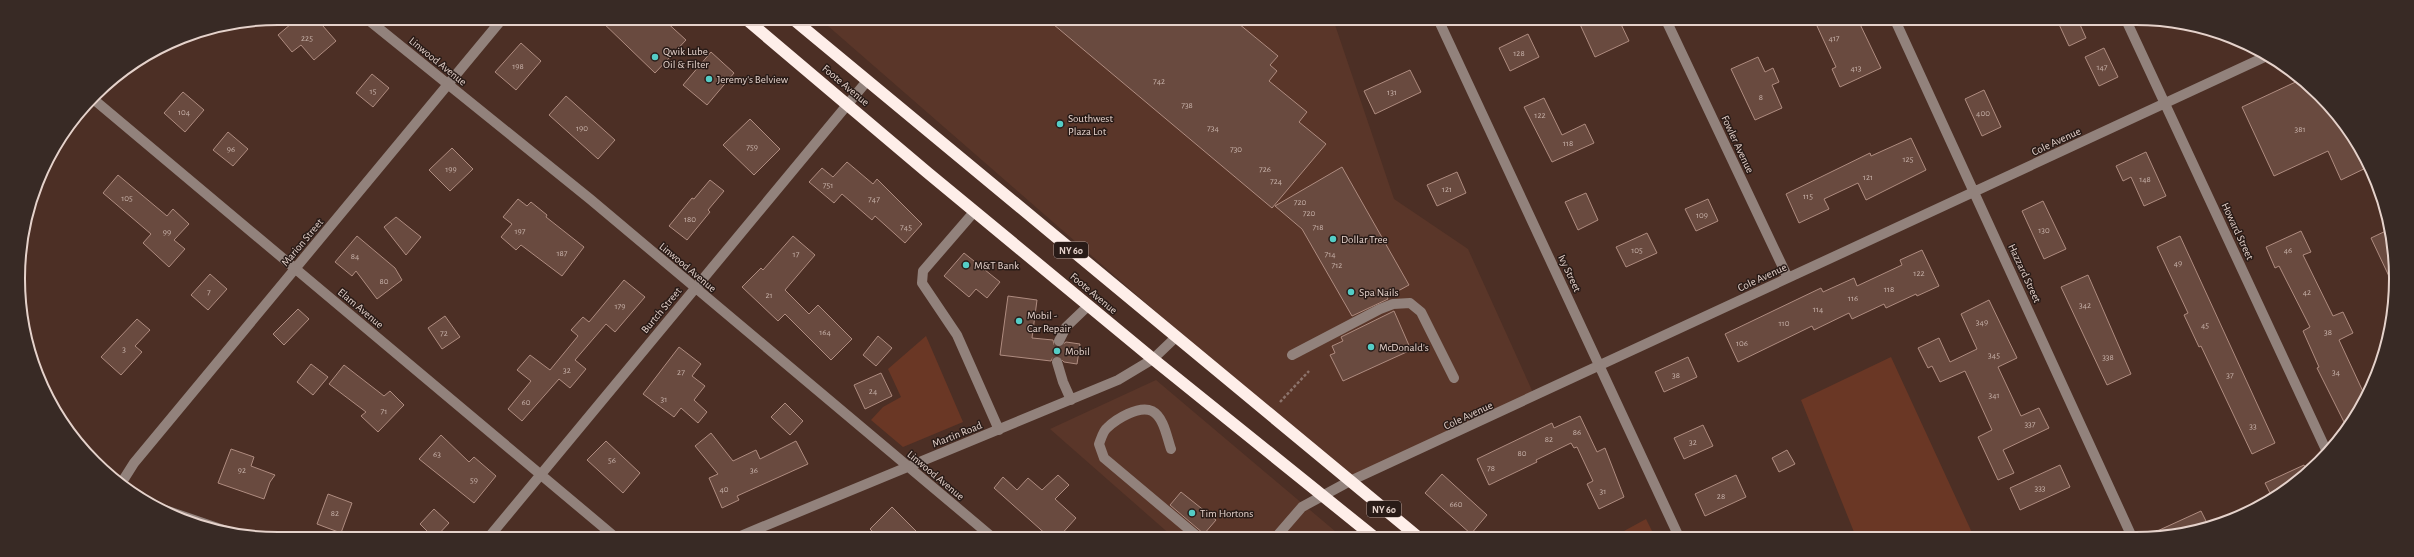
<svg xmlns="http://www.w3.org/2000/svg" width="2414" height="557" font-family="'Alegreya Sans',sans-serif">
  <rect width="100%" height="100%" fill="#4c2f25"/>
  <path fill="#5a3629" d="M820,19H1333L1394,199L1468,249L1535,397L1350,481Z
    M1156,380L1342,537H1173L1050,429Z"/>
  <path fill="#6a3725" d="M926,336L963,422L903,447L871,420L883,407L901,397L888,369Z
    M1891,357L1974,537H1856L1801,400Z
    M1646,519L1655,537H1613Z"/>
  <path fill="#694a3f" stroke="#af8c80" d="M298,18H316L336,41L314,60L301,45L292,52L278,35Z
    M598,18H662L686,40L655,73Z
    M1047,19H1233L1278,56L1270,65L1277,71L1269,81L1307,112L1299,122L1326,144L1272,208Z
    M1578,20H1619L1629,41L1595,57Z
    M1830,20H1858L1881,68L1840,87L1832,69L1836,67L1817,26Z
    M2057,20H2078L2086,38L2069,46Z
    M1528,34L1539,57L1510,71L1499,48Z
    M521,43L541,61L516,90L495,72Z
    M2104,48L2118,77L2099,86L2085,57Z
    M711,52L734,73L707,105L683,85Z
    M1758,57L1765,72L1773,68L1779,82L1772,85L1782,108L1755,120L1731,69Z
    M1410,70L1421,92L1375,114L1364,91Z
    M372,74L389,88L373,107L356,93Z
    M2302,79L2342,120L2370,166L2341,180L2328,151L2274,176L2242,107Z
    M1984,90L2001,127L1982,136L1965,99Z
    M183,92L204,110L185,132L164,113Z
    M566,96L615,140L598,159L549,115Z
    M1544,98L1562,135L1585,124L1594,143L1552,162L1524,107Z
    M750,119L780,149L754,175L723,145Z
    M228,132L248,149L233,166L213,150Z
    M1911,138L1926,170L1866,200L1858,183L1824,199L1829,209L1799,223L1786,194L1870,153L1871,156Z
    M452,148L473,169L450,191L429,170Z
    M2146,152L2166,196L2144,206L2131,177L2123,181L2116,166Z
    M847,162L873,184L877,179L922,224L905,243L875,216L872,220L842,194L834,203L809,182L822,168L833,177Z
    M1342,167L1409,285L1387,297L1388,299L1352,316L1302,229L1275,206Z
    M1457,172L1466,193L1437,206L1427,185Z
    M118,175L167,216L173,209L189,224L174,240L185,249L169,267L143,243L151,234L103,193Z
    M710,180L724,191L708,210L710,212L687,240L669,226L692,198L694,199Z
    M1586,193L1598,220L1578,230L1565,202Z
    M518,199L527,206L531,202L547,215L546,217L584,247L562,276L521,245L516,250L501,237L512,224L503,217Z
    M1708,199L1718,221L1696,231L1685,209Z
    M2043,201L2066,249L2044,259L2022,211Z
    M396,217L421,237L406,255L384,227Z
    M2390,229L2395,262V289L2371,238Z
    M2301,231L2311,252L2303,255L2333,316L2343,312L2353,333L2339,340L2366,398L2346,426L2317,368L2319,367L2303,331L2310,327L2279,266L2275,268L2266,247Z
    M1647,233L1657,253L1626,267L1616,247Z
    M357,236L395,268L402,280L377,299L356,271L352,276L335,262Z
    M793,236L815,255L785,290L809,314L818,305L852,339L831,360L785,314L778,321L742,287L761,268L763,270Z
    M2180,236L2275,443L2252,454L2201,346L2199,347L2184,315L2188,313L2157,247Z
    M1922,250L1939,286L1917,296L1916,294L1886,308L1884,304L1852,319L1849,313L1814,330L1812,326L1738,362L1725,334L1821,288L1823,292L1854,278L1857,286L1902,265L1900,260Z
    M964,253L1000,282L987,298L976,289L969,297L944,276Z
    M210,274L227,289L208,310L191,295Z
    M2088,275L2131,374L2107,385L2061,287Z
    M624,280L645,297L615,332L606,324L575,360L586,369L570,388L559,379L522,421L508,409L531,381L517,370L530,355L550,370L578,336L571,330L583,317L589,322Z
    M1008,296L1037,300L1032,338L1053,340L1054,345L1059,347L1066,342L1080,344L1077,364L1064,362L1058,356L1053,357L1051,361L1000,355Z
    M1989,300L2017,358L1998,367L2021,416L2039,408L2049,428L2003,450L2014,473L1998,480L1978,437L1992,430L1965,371L1940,382L1932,366L1928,368L1918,348L1939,338L1950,362L1977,349L1961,314Z
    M298,309L309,319L284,345L273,334Z
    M1394,311L1411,350L1343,381L1330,355L1335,353L1332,346L1343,341L1341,337Z
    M445,316L460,337L442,349L428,328Z
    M137,319L150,330L135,346L142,352L121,375L101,357Z
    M878,336L892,348L876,366L863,355Z
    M679,347L701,364L692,376L705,386L694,400L707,412L698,423L681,408L674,417L643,394Z
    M1688,357L1697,377L1664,392L1655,372Z
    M311,364L328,377L313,395L297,382Z
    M344,365L384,396L390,391L404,405L378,432L361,416L366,412L329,384Z
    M881,373L892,396L865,409L854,385Z
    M785,403L803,421L790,435L771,417Z
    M1580,416L1597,452L1605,448L1624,497L1599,509L1587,484L1593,481L1577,447L1574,448L1571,443L1536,460L1537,462L1489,485L1477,459L1552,423L1554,428Z
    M1703,425L1713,446L1684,459L1674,438Z
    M711,433L733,461L756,450L760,459L796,441L808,464L737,496L739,500L722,508L709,478L718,474L695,446Z
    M441,435L469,462L474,457L496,476L474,503L419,459Z
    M606,441L640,473L623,493L587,460Z
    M231,449L254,457L251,466L275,475L270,482L264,499L218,483Z
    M1787,450L1795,464L1779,472L1772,458Z
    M2060,465L2070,487L2020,510L2010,488Z
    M2304,465L2307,471L2272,497L2265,483Z
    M1442,474L1487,515L1471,534L1425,493Z
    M1058,475L1069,485L1055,499L1076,518L1059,537H1049L994,488L1003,477L1017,490L1028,478L1042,490Z
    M1736,475L1746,497L1705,516L1695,494Z
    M1181,492L1216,520L1204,534L1170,505Z
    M328,494L352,503L341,533L317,524Z
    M892,507L922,537H878L870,529Z
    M434,509L449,523L436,537H433L420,524Z
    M2201,511L2208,525L2169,537H2157L2155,532Z"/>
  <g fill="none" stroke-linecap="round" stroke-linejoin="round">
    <path stroke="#63473e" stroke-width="10" stroke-dasharray="10 5" stroke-linecap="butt" d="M1057,362L1059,341"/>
    <path stroke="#8c736b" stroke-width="2.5" stroke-dasharray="3 2" stroke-linecap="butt" d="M1280,402L1309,371"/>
    <path stroke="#92827c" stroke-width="10" d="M366,18L590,199L992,537
      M1438,19L1679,537
      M1666,20L1788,278
      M1895,20L2132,537
      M2126,20L2327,452
      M92,98L615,537
      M974,212L923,271L922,283L957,335L999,430
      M1059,341L1066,327L1088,306
      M1292,355L1380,309L1393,304L1410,303L1421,312L1454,378
      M1057,362L1063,382L1071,400
      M1171,449C1167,438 1164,417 1152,411C1139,405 1116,419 1107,428C1103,431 1101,439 1099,444L1104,458L1198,537
      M122,482L134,463L503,18
      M156,507L244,537
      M489,537L867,81
      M738,537L1118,380L1153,359L1176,337
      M1251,537H1253
      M1276,537L1302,507L1350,481L2269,55"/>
    <path stroke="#feeee9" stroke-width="12" d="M746,19L928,173L1153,359L1374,537
      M793,19L1418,537"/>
  </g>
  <g fill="#54cdc6" stroke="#291b17" stroke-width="1.5">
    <circle cx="655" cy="57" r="4"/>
    <circle cx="709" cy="79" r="4"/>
    <circle cx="1060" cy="124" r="4"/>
    <circle cx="1333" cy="239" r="4"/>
    <circle cx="966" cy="265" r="4"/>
    <circle cx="1351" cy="292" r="4"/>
    <circle cx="1019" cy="321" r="4"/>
    <circle cx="1371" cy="347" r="4"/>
    <circle cx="1057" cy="351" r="4"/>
    <circle cx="1192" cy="513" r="4"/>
  </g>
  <g text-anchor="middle" stroke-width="3" stroke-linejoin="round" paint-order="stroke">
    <g font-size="9" fill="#c6b0a8">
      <text x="307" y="41">225</text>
      <text x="1834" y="41">417</text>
      <text x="1519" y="56">128</text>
      <text x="518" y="69">198</text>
      <text x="2102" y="70">147</text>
      <text x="1856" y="71">413</text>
      <text x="1159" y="84">742</text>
      <text x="373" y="94">15</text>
      <text x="1392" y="95">131</text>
      <text x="1761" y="100">8</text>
      <text x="1187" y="108">738</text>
      <text x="184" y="115">104</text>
      <text x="1983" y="116">400</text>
      <text x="1540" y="118">122</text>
      <text x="582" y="131">190</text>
      <text x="1213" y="131">734</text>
      <text x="2300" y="132">381</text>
      <text x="1568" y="146">118</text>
      <text x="752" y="150">759</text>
      <text x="231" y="152">96</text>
      <text x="1236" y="152">730</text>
      <text x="1908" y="162">125</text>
      <text x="451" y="172">199</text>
      <text x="1265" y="172">726</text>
      <text x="1868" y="180">121</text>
      <text x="2145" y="182">148</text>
      <text x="1276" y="184">724</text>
      <text x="828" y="188">751</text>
      <text x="1447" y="192">121</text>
      <text x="1808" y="199">115</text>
      <text x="127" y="201">105</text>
      <text x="874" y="202">747</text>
      <text x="1300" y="205">720</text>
      <text x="1309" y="216">720</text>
      <text x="1702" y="218">109</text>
      <text x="690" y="222">180</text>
      <text x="906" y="230">745</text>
      <text x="1318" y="230">718</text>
      <text x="2044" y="233">130</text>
      <text x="520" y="234">197</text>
      <text x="167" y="235">99</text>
      <text x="1637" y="253">105</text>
      <text x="2288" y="253">46</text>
      <text x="562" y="256">187</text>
      <text x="796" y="257">17</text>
      <text x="1330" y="257">714</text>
      <text x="355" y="259">84</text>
      <text x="2178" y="266">49</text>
      <text x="1337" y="268">712</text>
      <text x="1919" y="276">122</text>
      <text x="384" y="284">80</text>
      <text x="1889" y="292">118</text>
      <text x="209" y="295">7</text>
      <text x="2307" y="295">42</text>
      <text x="769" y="298">21</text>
      <text x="1853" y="301">116</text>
      <text x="2085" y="308">342</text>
      <text x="620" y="309">179</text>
      <text x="1818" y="312">114</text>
      <text x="1982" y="325">349</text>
      <text x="1784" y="326">110</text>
      <text x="2205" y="328">45</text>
      <text x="825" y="335">164</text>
      <text x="2328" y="335">38</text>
      <text x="444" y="336">72</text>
      <text x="1742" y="346">106</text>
      <text x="124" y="352">3</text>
      <text x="1994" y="358">345</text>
      <text x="2108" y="360">338</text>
      <text x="567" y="373">32</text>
      <text x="681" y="375">27</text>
      <text x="2336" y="375">34</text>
      <text x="1676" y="378">38</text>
      <text x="2230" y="378">37</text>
      <text x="873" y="394">24</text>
      <text x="1994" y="398">341</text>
      <text x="664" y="402">31</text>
      <text x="526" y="405">60</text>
      <text x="384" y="414">71</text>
      <text x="2030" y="427">337</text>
      <text x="2253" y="429">33</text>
      <text x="1577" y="435">86</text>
      <text x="1549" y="442">82</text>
      <text x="1693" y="445">32</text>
      <text x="1522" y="456">80</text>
      <text x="437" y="457">63</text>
      <text x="612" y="463">56</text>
      <text x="1491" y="471">78</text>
      <text x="242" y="473">92</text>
      <text x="754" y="473">36</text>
      <text x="474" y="483">59</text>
      <text x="2040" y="491">333</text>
      <text x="724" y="492">40</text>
      <text x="1603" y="494">31</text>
      <text x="1721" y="499">28</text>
      <text x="1456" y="507">660</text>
      <text x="335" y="516">82</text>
    </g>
    <g fill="#291b17" stroke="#ad9b95" stroke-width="1">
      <rect x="1054" y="242" width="34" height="16" rx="3"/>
      <rect x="1367" y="501" width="34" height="16" rx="3"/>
    </g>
    <g font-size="10" font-weight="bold" fill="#e5d2cb">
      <text x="1071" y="254">NY 60</text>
      <text x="1384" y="513">NY 60</text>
    </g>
    <g font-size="11" fill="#e5d2cb" stroke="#291b17" text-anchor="start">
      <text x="663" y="55">Qwik Lube<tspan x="663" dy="13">Oil &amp; Filter</tspan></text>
      <text x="717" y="83">Jeremy's Belview</text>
      <text x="1068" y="122">Southwest<tspan x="1068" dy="13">Plaza Lot</tspan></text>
      <text x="1341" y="243">Dollar Tree</text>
      <text x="974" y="269">M&amp;T Bank</text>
      <text x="1359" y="296">Spa Nails</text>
      <text x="1027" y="319">Mobil -<tspan x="1027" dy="13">Car Repair</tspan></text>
      <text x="1379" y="351">McDonald's</text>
      <text x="1065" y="355">Mobil</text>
      <text x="1200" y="517">Tim Hortons</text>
    </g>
    <g font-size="11" fill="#e5d2cb" stroke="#291b17">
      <text transform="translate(438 61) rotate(39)" y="4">Linwood Avenue</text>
      <text transform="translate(846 85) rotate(40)" y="4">Foote Avenue</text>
      <text transform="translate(2056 141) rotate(-25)" y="4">Cole Avenue</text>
      <text transform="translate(1738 144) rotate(65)" y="4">Fowler Avenue</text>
      <text transform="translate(2238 231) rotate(65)" y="4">Howard Street</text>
      <text transform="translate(302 242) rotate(-50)" y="4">Marion Street</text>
      <text transform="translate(688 267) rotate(40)" y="4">Linwood Avenue</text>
      <text transform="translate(1570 273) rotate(65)" y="4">Ivy Street</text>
      <text transform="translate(2025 273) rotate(65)" y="4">Hazzard Street</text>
      <text transform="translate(1762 277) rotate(-25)" y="4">Cole Avenue</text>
      <text transform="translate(1094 293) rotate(40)" y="4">Foote Avenue</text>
      <text transform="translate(361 308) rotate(40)" y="4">Elam Avenue</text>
      <text transform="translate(661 310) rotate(-50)" y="4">Burtch Street</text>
      <text transform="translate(1468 415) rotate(-25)" y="4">Cole Avenue</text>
      <text transform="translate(957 434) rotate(-22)" y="4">Martin Road</text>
      <text transform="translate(936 475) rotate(40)" y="4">Linwood Avenue</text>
    </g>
  </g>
  <path d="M0 0H2414V557H0ZM278 25H2136A253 253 0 0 1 2389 278V279A253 253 0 0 1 2136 532H278A253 253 0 0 1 25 279V278A253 253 0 0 1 278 25Z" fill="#382a25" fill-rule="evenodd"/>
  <path fill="none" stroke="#e5d2cb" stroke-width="2" d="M278 25H2136A253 253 0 0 1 2389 278V279A253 253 0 0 1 2136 532H278A253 253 0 0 1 25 279V278A253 253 0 0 1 278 25Z"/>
</svg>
